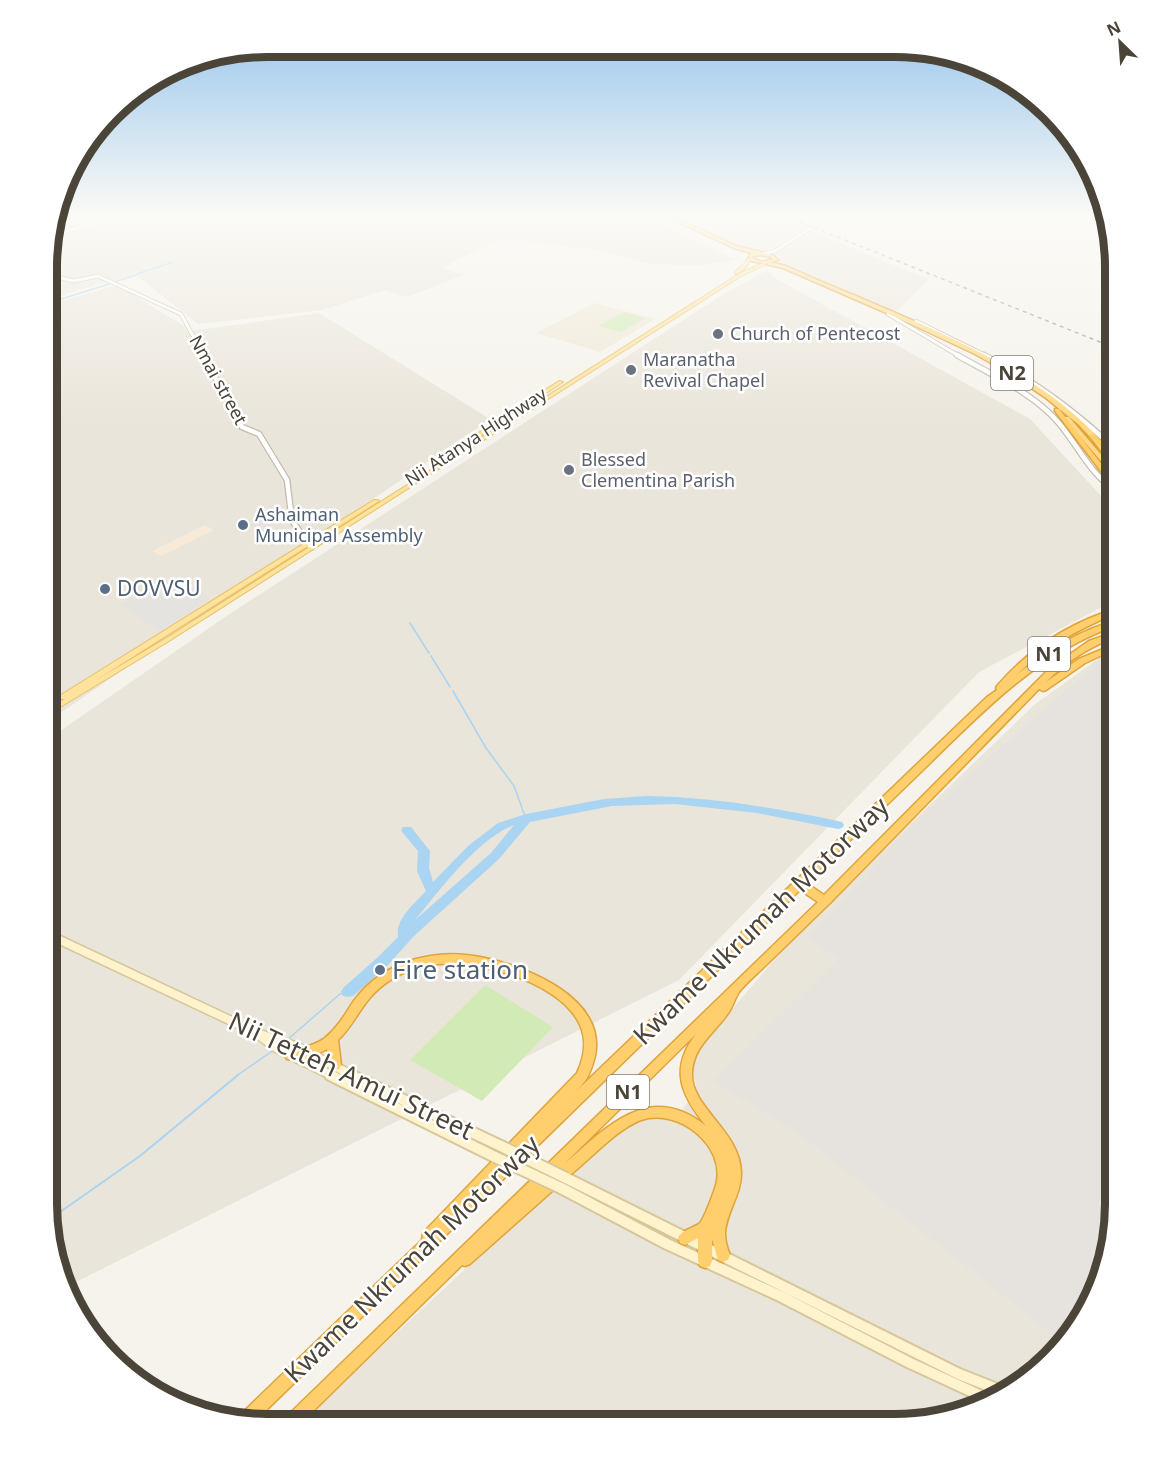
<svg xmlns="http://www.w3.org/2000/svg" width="1162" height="1471" font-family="'Noto Sans',sans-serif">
  <rect width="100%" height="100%" fill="#f6f3ec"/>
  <path fill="#eae5da" d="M56,216H644L736,260L692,266L646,263L605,251L500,238L442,268L464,275L407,297L385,290L322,310L198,324L135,274L48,299V238Z
    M672,216H785L809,226L762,253L730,243Z
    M811,231L893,265L929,279L893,314L781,265L775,251Z
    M768,270L775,278L1030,419L1115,511V600L979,672L679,980L68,1286L47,1205V740L228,615L725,293Z
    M117,285L192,331L319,313L490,419L47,722L48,305Z
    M1115,650V1218L1079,1326L1005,1395L909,1424H302L350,1376L550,1190L626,1125L645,1116L676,1118L697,1090L692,1069L699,1048L799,931L1034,705L1102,656Z"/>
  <path fill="#f7ead8" d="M205,525L214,530L161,556L152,551Z"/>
  <path fill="#e6e2dd" d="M1115,652V1218L1079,1326L1062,1342L798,1133L714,1081L839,958L806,938L920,818L1103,658Z"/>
  <path fill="#efe8d6" d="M595,303L655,319L600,352L536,333Z"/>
  <path fill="#d2eab5" d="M624,312L645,318L621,332L598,326Z
    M485,985L553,1027L482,1101L410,1060Z"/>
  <path fill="#e5e3e0" d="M259,518L291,540L274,546L257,535L263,529L259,526L251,527L249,522Z
    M197,586L209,599L159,631L119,604Z"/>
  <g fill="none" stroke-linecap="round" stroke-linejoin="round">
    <path stroke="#a9d4f2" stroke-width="1.5" d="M137,274L173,262
      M114,282L136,275
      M48,310L56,305L52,302L109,284
      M410,623L429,653
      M431,656L450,687
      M453,691L486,748L514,786L526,819
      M287,1040L340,994L348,992
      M236,1076L274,1050"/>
    <path stroke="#a9d4f2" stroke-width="2" d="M50,1219L140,1156L238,1075"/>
    <path fill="#a9d4f2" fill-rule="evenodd" d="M647,796C712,797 775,808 838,821L842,822L844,825L842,828L838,829L757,813L675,804L612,806L530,822L499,859L414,936L388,965L353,996L348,997L343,996L341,992L343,988L378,957L398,937C395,919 415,903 426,891L417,871L418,851L403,833L401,830L403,827H411L430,851L429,868L433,882L468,846L498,823L526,814L604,799ZM514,825L491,853L415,920C440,890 477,839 514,825Z"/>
    <defs>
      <path id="tertiary-far2" d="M814,226L830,216
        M49,236L121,216
        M763,254L775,251L811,228
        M48,275L74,281L98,276L181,314L204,356
        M888,314L959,356
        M916,321L987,356"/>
      <path id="tertiary-far1" d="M203,355L242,427L259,434L287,480L292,521L304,537
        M957,355C990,374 1032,392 1058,422C1077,444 1090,474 1115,490
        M984,355C1033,380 1075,411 1115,449"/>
      <path id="tertiary" d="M302,535L311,547"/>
      <path id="secondary-far1" d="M47,934L257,1033L295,1046L354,1076
        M259,1035L276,1048L333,1076"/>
      <path id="secondary" d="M330,1075L495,1157
        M351,1075L501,1146
        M566,1178L959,1374L1007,1393
        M561,1188L667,1244L780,1296L910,1363L990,1400"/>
      <path id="primary" d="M748,258L751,259C748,265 742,273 735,274V272L745,263Z
        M765,262L768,263L741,276L169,641L47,715V709L65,699H61L60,697L61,695L374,500H378L379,501L93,682L165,639L739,274Z
        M559,381L563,382L442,461L437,460Z"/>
      <path id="trunk" d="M665,216H671L736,246L773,255L778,260L770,262L786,266C883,310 1009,351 1087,426C1098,437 1106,449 1115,462V467L1113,466L1092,439L1078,424L1046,398L1012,375L975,354L898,318L783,268L747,260L751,254H754L734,248ZM760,255L771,257L773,259L762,262L752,258L753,256Z
        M1065,417H1069L1115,471V476L1113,475L1065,419Z"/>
      <path id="motorway" d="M1055,409H1059L1115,482V488L1113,487L1055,411Z
        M1090,434H1094L1115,454V459L1113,458L1090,436Z
        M1115,609V614C1078,629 1045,647 1016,675C1046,653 1078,630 1115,621V626C1040,652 983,711 927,766C887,805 846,844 806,883L824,895L1049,669L1089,641L1115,632V637C1090,647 1065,662 1046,682L1079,659L1115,644V649L1085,663L1046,690L1043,691L1039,689C969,760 900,832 830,903C808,924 787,945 765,966C757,974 746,983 739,992C735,998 733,1006 729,1012C715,1033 693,1046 692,1073C690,1107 740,1131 741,1172C742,1194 726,1212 725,1233C725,1241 727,1248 730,1255L728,1260L723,1262L718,1260L712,1239V1261L710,1266L705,1268L700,1266L698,1261V1238L685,1245L680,1243L678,1238C682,1229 693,1229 700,1223C704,1219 714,1192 716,1185C727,1146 678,1107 641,1120C618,1129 595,1154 576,1170C541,1201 505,1233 470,1264L465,1266L462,1265L300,1424H281L284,1419L818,902L800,890L252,1424L237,1419L239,1416L422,1240L423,1233L577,1073C584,1058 587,1040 580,1025C559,978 458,952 413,969C394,976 377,987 365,1004C356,1016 349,1030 338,1040L341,1065L339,1069L335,1070L331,1069L327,1049C316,1055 299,1062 287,1059L285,1055L287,1051C300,1047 313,1047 325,1038C337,1028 345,1015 353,1002C368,981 390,966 416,959C435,954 455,953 474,956C520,963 607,996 595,1056C593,1064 590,1074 585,1081C580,1088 572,1095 566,1101L987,697L997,690L996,688L997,686C1028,650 1069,623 1115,609ZM696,1034C669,1069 681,1095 706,1126C649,1080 607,1127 564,1164Z"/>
    </defs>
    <use href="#tertiary-far2" stroke="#c2bbae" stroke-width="4.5"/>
    <use href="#tertiary-far1" stroke="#c2bbae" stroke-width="7"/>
    <use href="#tertiary" stroke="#c2bbae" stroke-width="8"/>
    <use href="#secondary-far1" stroke="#d6c79b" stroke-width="11"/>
    <use href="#secondary" stroke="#d6c79b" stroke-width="14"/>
    <use href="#primary" stroke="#e6c16a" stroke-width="2"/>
    <use href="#trunk" stroke="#e0a43c" stroke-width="3"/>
    <use href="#motorway" stroke="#e0a43c" stroke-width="3"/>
    <use href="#tertiary-far2" stroke="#fff" stroke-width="3"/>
    <use href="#tertiary-far1" stroke="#fff" stroke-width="4.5"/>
    <use href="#tertiary" stroke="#fff" stroke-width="5"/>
    <use href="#secondary-far1" stroke="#fff3cd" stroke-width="8"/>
    <use href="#secondary" stroke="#fff3cd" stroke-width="10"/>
    <use href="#primary" fill="#ffe39c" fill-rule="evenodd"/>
    <use href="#trunk" fill="#ffd985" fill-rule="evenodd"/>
    <use href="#motorway" fill="#ffcf6e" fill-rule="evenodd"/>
    <path stroke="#9a9a9a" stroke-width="1.5" stroke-dasharray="4 4" stroke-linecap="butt" d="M785,216L1115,348"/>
    <defs>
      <path id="secondary-bridge" d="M501,1146L566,1178
        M495,1157L561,1188"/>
    </defs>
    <use href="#secondary-bridge" stroke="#d6c79b" stroke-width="14" stroke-linecap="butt"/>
    <use href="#secondary-bridge" stroke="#fff3cd" stroke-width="10"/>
  </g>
  <linearGradient id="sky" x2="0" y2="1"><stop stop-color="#8fc1ec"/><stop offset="0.51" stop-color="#fbfaf6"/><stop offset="1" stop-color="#fbfaf6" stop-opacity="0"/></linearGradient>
  <rect width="1162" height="422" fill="url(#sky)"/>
  <g fill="#6b7280" stroke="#fff" stroke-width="2">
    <circle cx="718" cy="334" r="6"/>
    <circle cx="631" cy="370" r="6"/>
    <circle cx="569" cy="470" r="6"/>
  </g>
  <g fill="#5c6f8a" stroke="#fff" stroke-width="2">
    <circle cx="243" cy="525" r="6"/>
    <circle cx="105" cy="589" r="6"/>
    <circle cx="380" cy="970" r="6"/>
  </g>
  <g text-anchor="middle" stroke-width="5" stroke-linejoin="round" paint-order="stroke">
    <g font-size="18" fill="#5b616d" stroke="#fff" text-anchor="start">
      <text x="730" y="340">Church of Pentecost</text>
      <text x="643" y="366">Maranatha<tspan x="643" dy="21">Revival Chapel</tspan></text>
      <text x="581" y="466">Blessed<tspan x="581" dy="21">Clementina Parish</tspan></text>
    </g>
    <g font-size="18" fill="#4b4439" stroke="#fff">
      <text transform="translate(218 380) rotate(61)" y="6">Nmai street</text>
      <text transform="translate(476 437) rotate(-33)" y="6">Nii Atanya Highway</text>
    </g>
    <g font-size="18" fill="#4e5e75" stroke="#fff" text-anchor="start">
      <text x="255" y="521">Ashaiman<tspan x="255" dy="21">Municipal Assembly</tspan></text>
    </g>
    <g fill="#fff" stroke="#817c74" stroke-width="1.5">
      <rect x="991" y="356" width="42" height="34" rx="4.5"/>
      <rect x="1028" y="637" width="42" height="34" rx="4.5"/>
      <rect x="607" y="1075" width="42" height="34" rx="4.5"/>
    </g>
    <g font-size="20" font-weight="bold" fill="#4b4439">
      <text x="1012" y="380">N2</text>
      <text x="1049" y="661">N1</text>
      <text x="628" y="1099">N1</text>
    </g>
    <g font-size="21" fill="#4e5e75" stroke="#fff" text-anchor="start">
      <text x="117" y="596">DOVVSU</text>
    </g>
    <g font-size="26" fill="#4b4439" stroke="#fff">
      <text transform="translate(761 921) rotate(-44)" y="9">Kwame Nkrumah Motorway</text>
      <text transform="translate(351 1076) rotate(25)" y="9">Nii Tetteh Amui Street</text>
      <text transform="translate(412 1259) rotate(-44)" y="9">Kwame Nkrumah Motorway</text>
    </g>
    <g font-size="26" fill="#4e5e75" stroke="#fff" text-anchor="start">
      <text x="392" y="979">Fire station</text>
    </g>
  </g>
  <path d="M0 0H1162V1471H0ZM267 57H895A210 210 0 0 1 1105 267V1204A210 210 0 0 1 895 1414H267A210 210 0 0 1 57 1204V267A210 210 0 0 1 267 57Z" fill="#fff" fill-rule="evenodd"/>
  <path fill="none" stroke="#4b4439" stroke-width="8" d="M267 57H895A210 210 0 0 1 1105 267V1204A210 210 0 0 1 895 1414H267A210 210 0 0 1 57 1204V267A210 210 0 0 1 267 57Z"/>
  <g transform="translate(1120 42) rotate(335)" stroke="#ffffff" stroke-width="4.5" paint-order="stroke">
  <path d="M0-4.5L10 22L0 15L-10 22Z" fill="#4b4439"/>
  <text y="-9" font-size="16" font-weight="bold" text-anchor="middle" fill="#4b4439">N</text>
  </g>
</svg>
